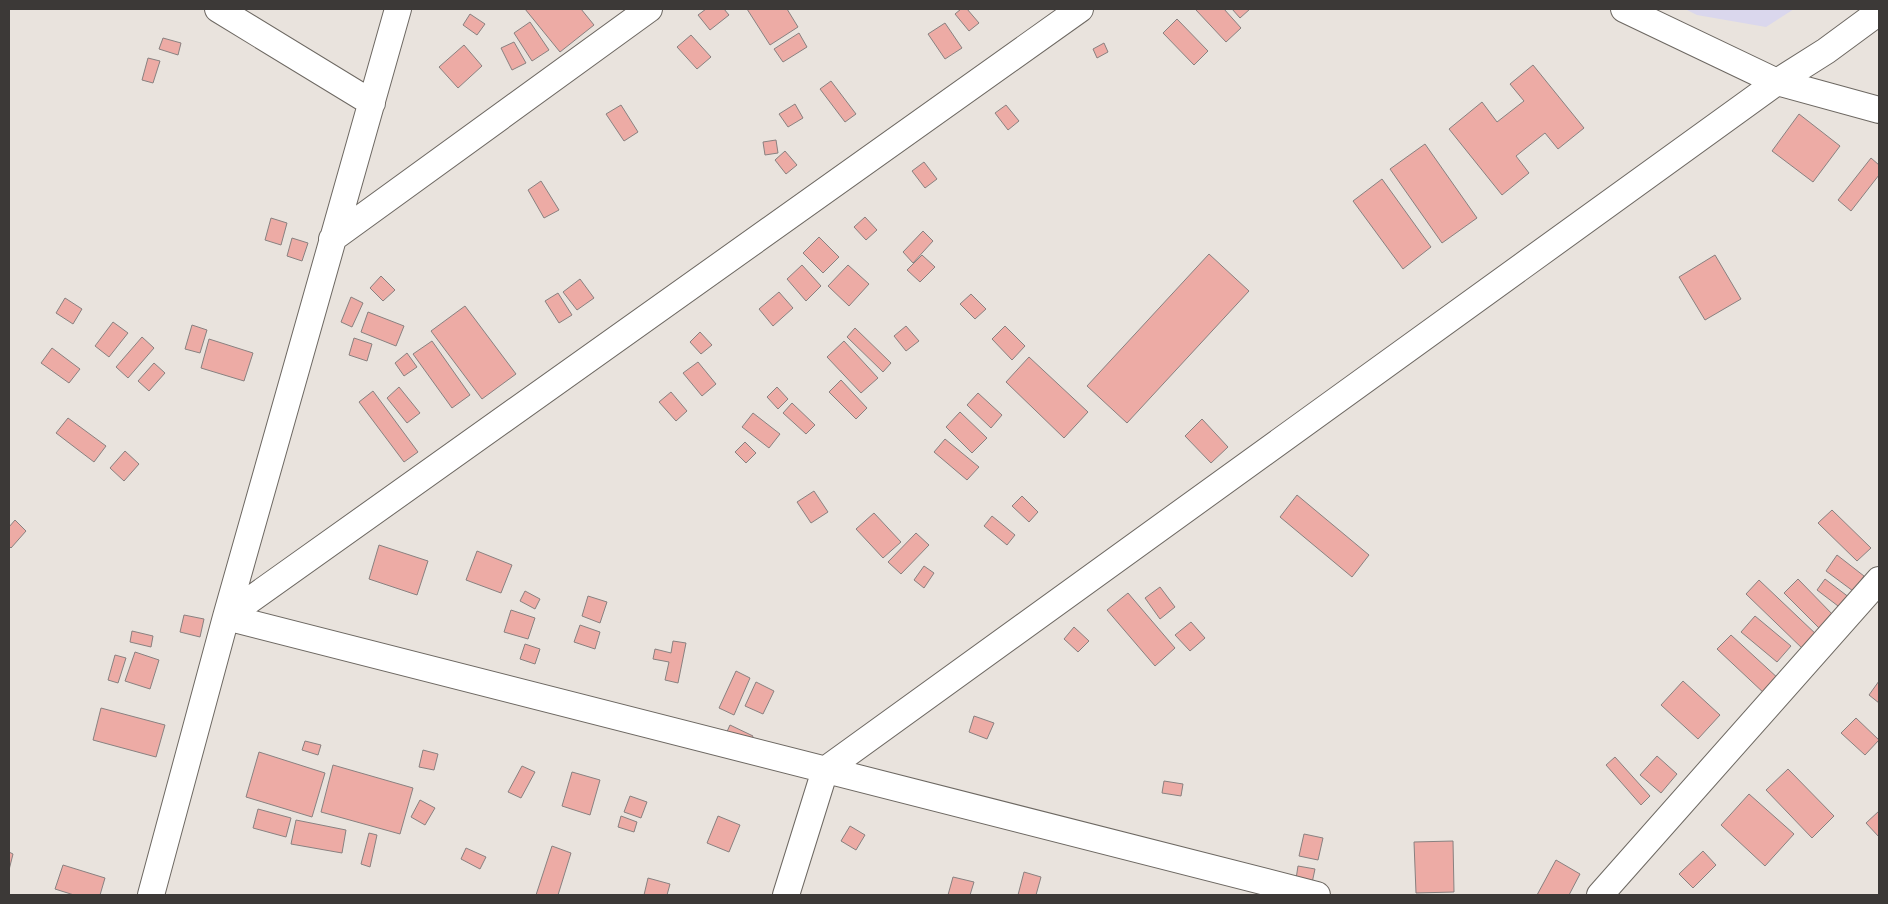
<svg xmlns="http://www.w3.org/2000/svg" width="1888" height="904" font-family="Poppins,sans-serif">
  <rect width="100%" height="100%" fill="#e9e3dd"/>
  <path fill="#dad7ed" d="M1685,9H1794L1766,27L1697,15Z"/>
  <path fill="#edaba5" stroke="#898180" d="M525,9H581L594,25L560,52Z
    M706,9H724L729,15L710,30L698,15Z
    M747,9H787L798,27L770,45Z
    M961,9H967L979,23L969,31L955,14Z
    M1197,9H1224L1241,28L1226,42L1196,10Z
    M1232,9H1250L1240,18Z
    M470,14L485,24L477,35L463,25Z
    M1177,19L1208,51L1194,65L1163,33Z
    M530,22L549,50L532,61L514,33Z
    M945,23L962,48L945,59L928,34Z
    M799,33L807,47L783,62L774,49Z
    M691,35L711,57L697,69L677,47Z
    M163,38L181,43L178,55L159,49Z
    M514,42L526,63L512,70L501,48Z
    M1104,43L1108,52L1097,58L1093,49Z
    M464,45L482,66L458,88L439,67Z
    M148,58L160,61L153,83L142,80Z
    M1533,65L1584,128L1558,149L1545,133L1516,156L1529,173L1502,195L1449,129L1482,102L1497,122L1524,101L1510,84Z
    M831,81L856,114L845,122L820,89Z
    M795,104L803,118L788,127L779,114Z
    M621,105L638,132L624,141L606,114Z
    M1006,105L1019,121L1008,130L995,113Z
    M1799,114L1840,146L1813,182L1772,151Z
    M776,140L778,153L765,155L763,142Z
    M1425,144L1477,218L1442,243L1390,169Z
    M785,151L797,165L786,174L775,160Z
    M1871,158L1879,165V175L1851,211L1838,200Z
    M924,162L937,179L925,188L912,171Z
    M1382,179L1431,247L1403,269L1353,201Z
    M541,181L559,210L544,218L528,190Z
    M865,217L877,230L866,240L854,227Z
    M271,218L287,223L281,245L265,240Z
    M923,231L933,241L913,263L903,252Z
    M819,237L839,257L823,273L803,253Z
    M292,238L308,243L302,261L287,256Z
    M1209,254L1249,291L1127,423L1087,386Z
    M922,255L935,267L920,282L907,270Z
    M1715,255L1741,299L1705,320L1679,277Z
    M802,265L821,286L806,301L787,279Z
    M848,265L869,284L849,306L828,286Z
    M381,276L395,290L383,301L370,288Z
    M580,279L594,298L577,310L563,292Z
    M779,292L793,308L773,326L759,309Z
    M558,293L572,315L559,323L545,301Z
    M971,294L986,309L975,319L960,304Z
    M351,297L363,303L352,327L341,322Z
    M65,298L82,309L73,324L56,313Z
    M465,306L516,374L482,399L431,331Z
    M368,312L404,326L396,346L361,332Z
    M113,322L128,333L109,357L95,346Z
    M192,325L207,330L200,353L185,349Z
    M906,326L919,341L906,351L894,336Z
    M1005,326L1025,346L1012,360L992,339Z
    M855,328L891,363L883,372L847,337Z
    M700,332L712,345L701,354L690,342Z
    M142,337L154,348L128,378L116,367Z
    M354,338L372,344L367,361L349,355Z
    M209,339L253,353L244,381L201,368Z
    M432,341L470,395L452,408L413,354Z
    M844,341L878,378L861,393L827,357Z
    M52,348L80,369L69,383L41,363Z
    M407,353L417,367L404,376L395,363Z
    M1029,357L1088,412L1064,438L1006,382Z
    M698,362L716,384L702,396L683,373Z
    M154,363L165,373L149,391L138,381Z
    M841,380L867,408L856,419L829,392Z
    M399,387L420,413L407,423L387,398Z
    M777,387L788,399L778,409L767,397Z
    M373,391L418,452L404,462L359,402Z
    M671,392L687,411L676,421L659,402Z
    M978,393L1002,415L991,428L967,405Z
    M792,403L815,425L806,434L783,413Z
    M960,412L987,438L972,453L946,427Z
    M753,413L780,434L769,448L742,427Z
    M68,418L106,446L94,462L56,433Z
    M1202,419L1228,447L1211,463L1185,436Z
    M945,439L979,467L967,480L934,452Z
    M745,442L756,453L746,463L735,452Z
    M125,451L139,464L124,481L110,468Z
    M814,491L828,512L811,523L797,502Z
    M1297,495L1369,555L1352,577L1280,517Z
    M1022,496L1038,512L1029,522L1012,506Z
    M1832,510L1871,548L1857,561L1818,523Z
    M874,513L901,542L883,558L856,529Z
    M992,516L1015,535L1007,545L984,526Z
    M15,520L26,531L11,548L9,546V527Z
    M916,533L929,545L901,574L888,562Z
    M379,545L428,561L417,595L369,579Z
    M477,551L512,565L501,593L466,580Z
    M1837,555L1864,576L1853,591L1826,571Z
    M924,566L934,573L924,588L914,580Z
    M1798,579L1834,616L1821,630L1784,593Z
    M1825,579L1850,598L1842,609L1817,590Z
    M1759,580L1819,637L1805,651L1746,594Z
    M1160,587L1175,607L1160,619L1145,598Z
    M525,591L540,599L535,609L520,601Z
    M1128,593L1175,648L1155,666L1107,610Z
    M588,596L607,602L600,623L582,616Z
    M511,610L535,618L528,639L504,632Z
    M184,615L204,619L200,637L180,632Z
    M1755,616L1791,646L1777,662L1741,632Z
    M1191,622L1205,638L1190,651L1175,635Z
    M580,625L600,632L595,649L574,642Z
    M1074,627L1089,641L1078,652L1064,639Z
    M132,631L153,636L151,647L130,642Z
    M1731,635L1780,680L1766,695L1717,649Z
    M673,641L686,643L678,683L665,680L669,662L653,659L655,649L671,653Z
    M525,644L540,649L535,664L520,659Z
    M135,652L159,660L150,689L125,681Z
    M115,655L126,658L118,683L108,680Z
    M736,671L750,678L734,715L719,708Z
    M1683,681L1720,715L1698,739L1661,705Z
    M1879,681V703L1869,695Z
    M756,682L774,691L763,714L745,706Z
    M101,708L165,725L156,757L93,740Z
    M974,716L994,723L987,739L969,732Z
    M1856,718L1879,740L1865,755L1841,733Z
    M730,725L753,736L748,747L725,736Z
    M305,741L321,745L318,755L302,750Z
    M423,750L438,754L434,770L419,767Z
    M259,752L325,773L312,817L246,797Z
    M1657,756L1677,774L1661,793L1640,775Z
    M1615,757L1650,796L1641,805L1606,765Z
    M333,765L413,788L400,834L321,812Z
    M522,766L535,772L521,798L508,792Z
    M1788,769L1834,816L1812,838L1766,790Z
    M572,772L600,780L590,815L562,806Z
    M1164,781L1183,784L1181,796L1162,793Z
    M1749,794L1794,834L1765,866L1721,825Z
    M630,796L647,802L641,818L624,812Z
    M420,800L435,808L425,825L411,817Z
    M258,809L291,818L286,837L253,828Z
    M1879,811V837L1866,823Z
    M621,816L637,822L634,832L618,827Z
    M718,816L740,825L729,852L707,843Z
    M296,820L346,830L342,853L291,844Z
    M850,826L865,835L856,850L841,841Z
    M369,833L377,835L370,867L361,864Z
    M1304,834L1323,838L1318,860L1299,856Z
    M1453,841L1454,892L1416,893L1414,842Z
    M552,846L571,853L558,895H536Z
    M466,848L486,857L480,869L461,859Z
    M1703,851L1716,865L1693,888L1679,874Z
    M9,852L13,854L9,870Z
    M1556,860L1580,874L1569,895H1537Z
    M63,865L105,878L100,895H74L55,889Z
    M1298,866L1315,869L1312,883L1296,879Z
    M1024,872L1041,877L1036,895H1018Z
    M953,877L974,882L970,895H948Z
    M648,878L670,884L667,895H644Z"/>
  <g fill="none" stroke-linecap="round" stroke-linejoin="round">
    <defs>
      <path id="street" d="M218,9L372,103
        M1080,9L226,617L1317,895
        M1624,9L1777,82L1826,51L1879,12
        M332,239L649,9
        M151,895L226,617L398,9
        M786,895L825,770L1777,82L1879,110
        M1600,895L1879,580"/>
    </defs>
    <use href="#street" stroke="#6d6862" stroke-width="28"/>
    <use href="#street" stroke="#fff" stroke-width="26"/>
  </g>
  <rect width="1888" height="904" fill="none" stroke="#3c3937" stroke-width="20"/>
</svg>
